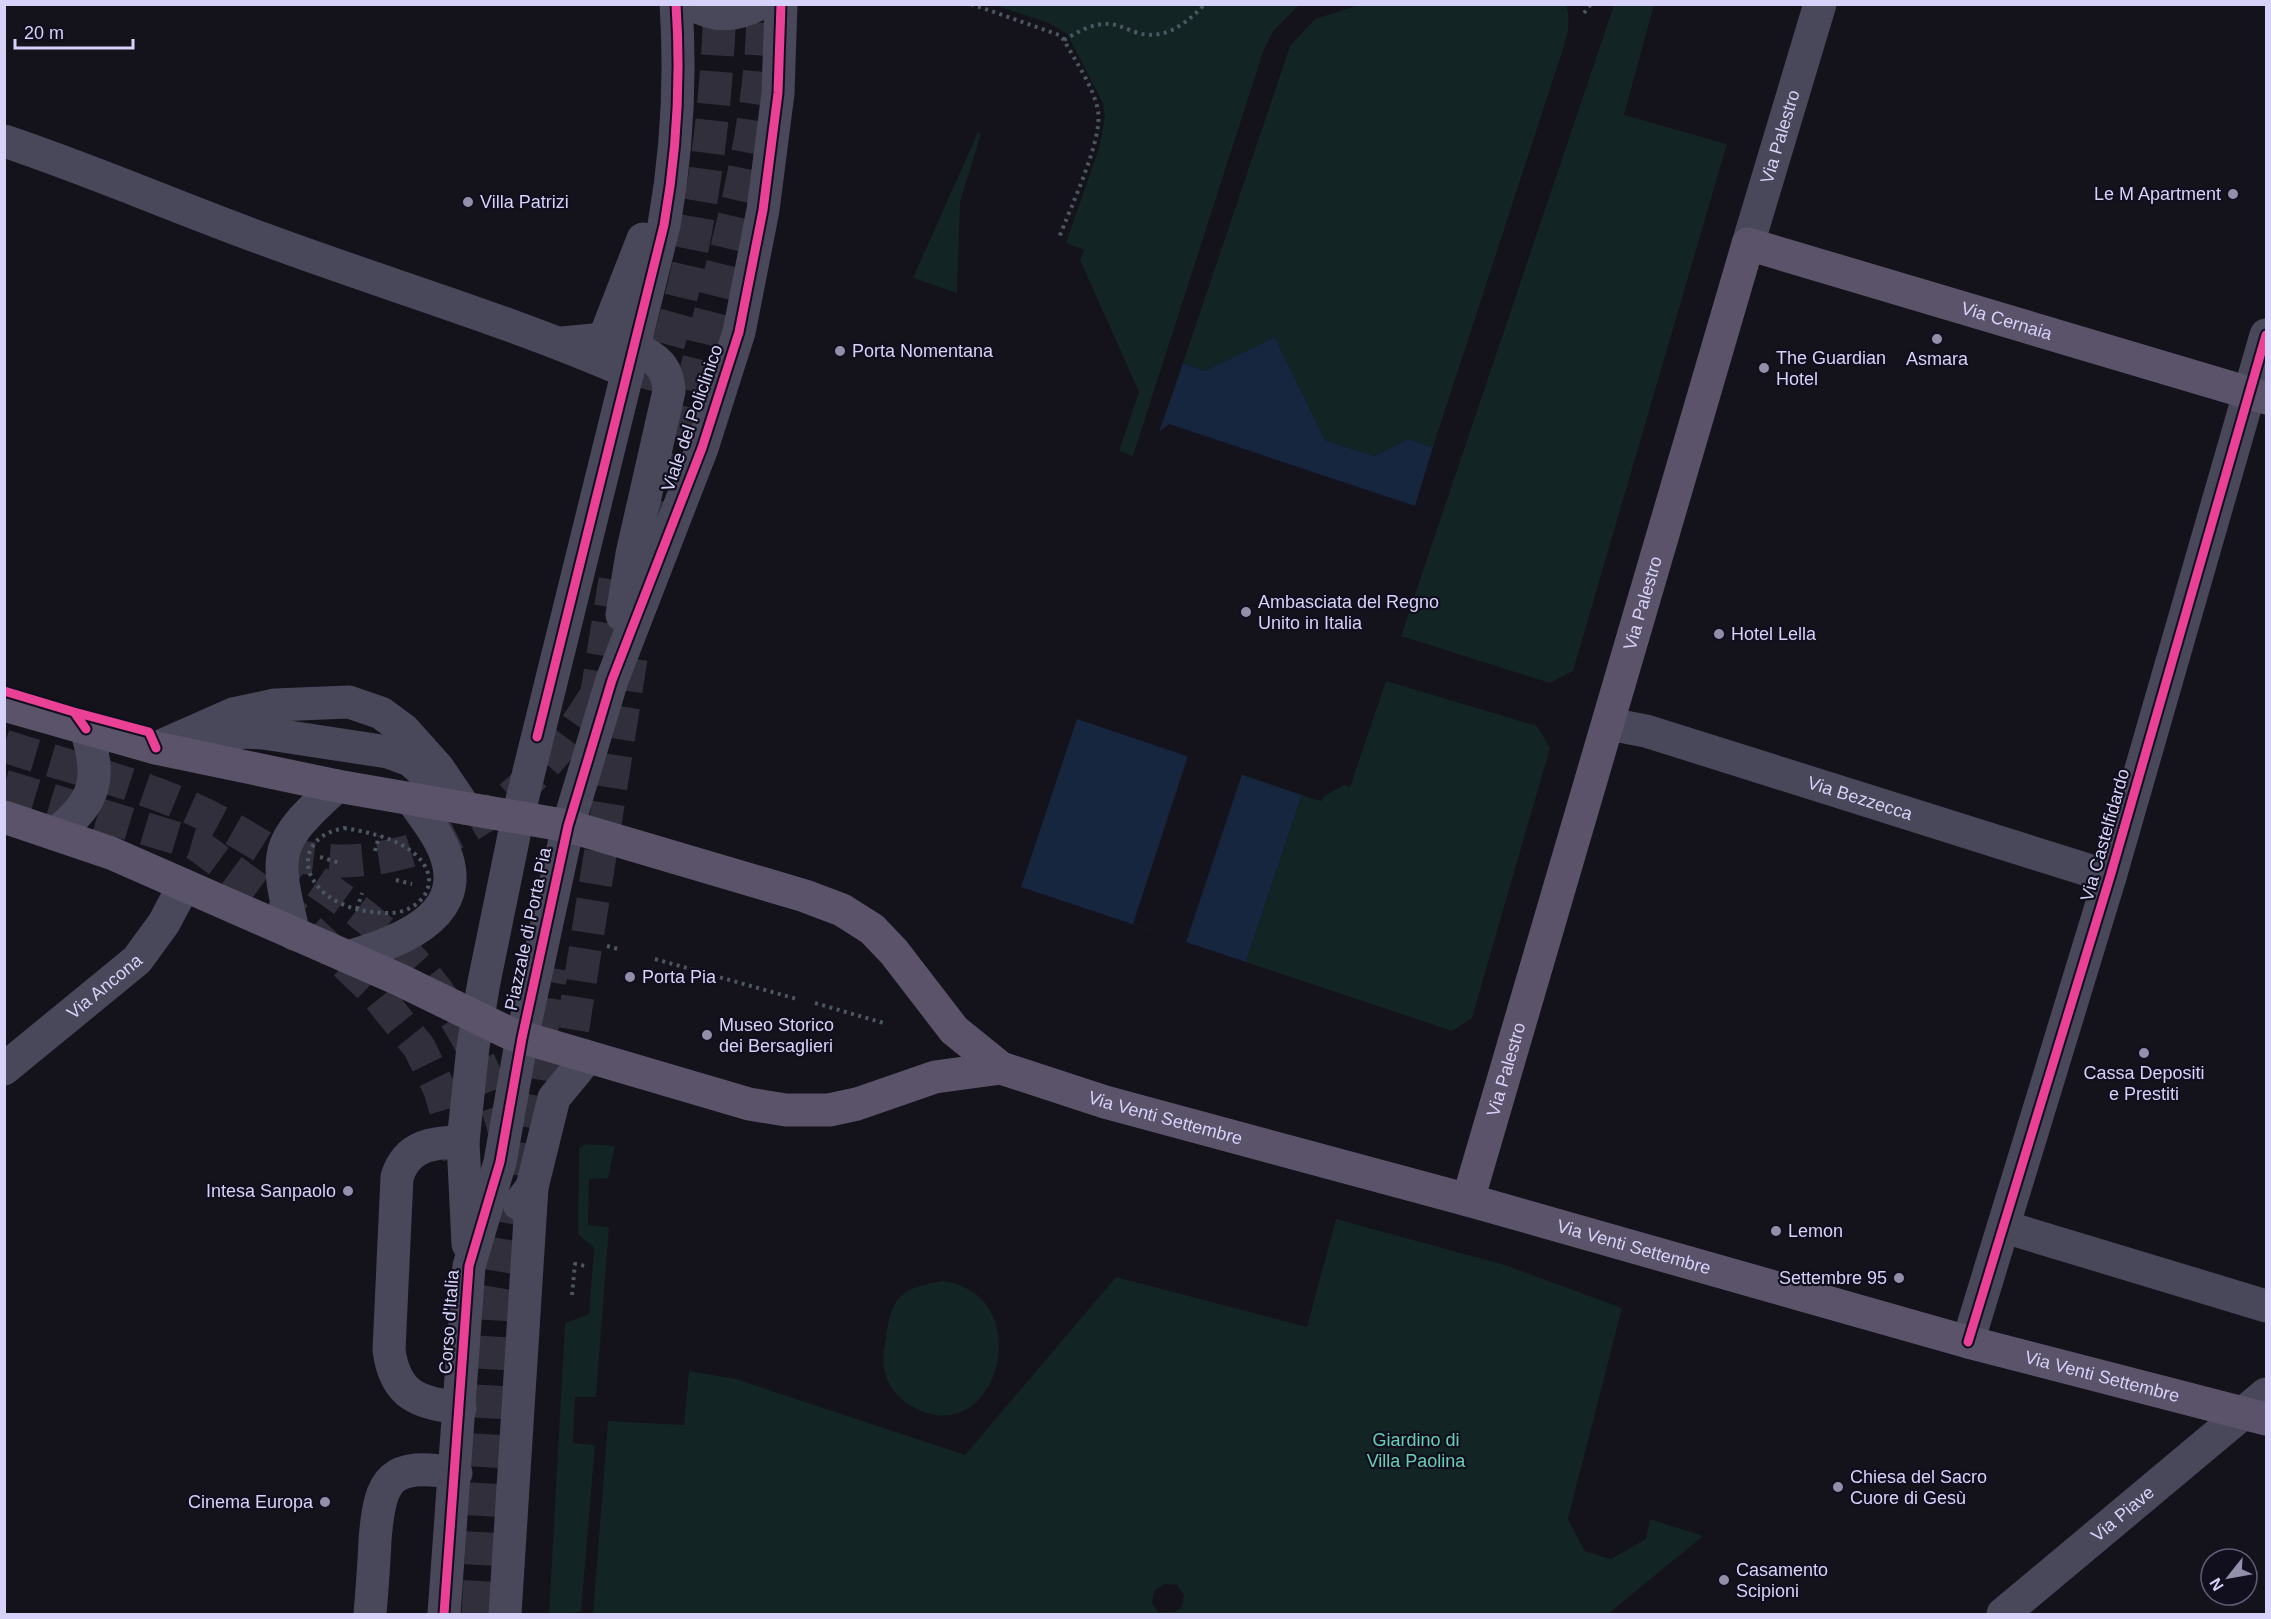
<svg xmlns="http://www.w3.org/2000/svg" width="2271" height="1619" font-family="Helvetica,sans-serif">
  <rect width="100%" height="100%" fill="#14121a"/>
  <path fill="#132424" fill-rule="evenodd" d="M994,5H1299L1274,30L1264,49L1133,456L1119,451L1139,392L1080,260L1084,250L1066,243L1100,145L1105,116L1103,103L1067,34L1049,23Z
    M1359,5H1566C1571,20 1568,34 1563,49L1433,447L1408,439L1374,456L1325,440L1275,337L1205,371L1183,363L1290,46L1315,19Z
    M1614,5H1654L1624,115L1727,144L1573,671L1550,683L1401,636Z
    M978,132L981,134L960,202L957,293L913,278Z
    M1386,681L1537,726L1550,748L1472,1018L1452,1031L1246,962L1302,795L1321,801L1324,796L1344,785L1350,787Z
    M586,1144L615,1146L608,1178L589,1179L588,1225L609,1227L596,1397H575L573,1443L595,1445L581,1612L549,1614L565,1323L589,1314L594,1248L578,1234L579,1148Z
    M1336,1219L1505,1265L1622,1308L1568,1519L1585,1551L1611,1559L1646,1539L1650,1519L1703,1536L1608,1614H593L608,1421L684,1425L689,1371L736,1379L965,1455L1116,1277L1307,1327ZM1164,1584L1177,1585L1184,1595L1182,1607L1175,1612H1158L1152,1603L1154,1591Z
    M943,1281C1039,1294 999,1449 917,1409C901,1401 890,1391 885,1373C882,1362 884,1348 886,1337C892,1295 901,1288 943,1281Z"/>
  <path fill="#15263e" d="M1275,337L1325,440L1374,456L1408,439L1433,447L1415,506L1169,424L1159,432L1183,363L1205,371Z
    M1077,719L1302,795L1246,962L1021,887Z"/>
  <path fill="#14121a" d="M1188,756L1242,774L1186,942L1133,924Z"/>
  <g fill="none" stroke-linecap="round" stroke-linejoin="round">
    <path stroke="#312f3b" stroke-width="33" stroke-dasharray="33 16" stroke-linecap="butt" d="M655,392C665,355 676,319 685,281C706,191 717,97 720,4
      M657,534C674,465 690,396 707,326C734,221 763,114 763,4
      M595,704L615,580
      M4,746C63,765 125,780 182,804C222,821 257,843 293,866C327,888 362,912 391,939C448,992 490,1067 507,1142
      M4,786L196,844L298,919L373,990L419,1047L440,1090L460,1161
      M281,854C302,857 323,861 344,861C460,858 548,782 602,684
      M565,1078L633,646
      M478,1614L496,1301L552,968"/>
    <path stroke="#4b5761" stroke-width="4" stroke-dasharray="3 4.5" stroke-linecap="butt" d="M971,4L1059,35L1064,40C1075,61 1094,87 1098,111C1103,140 1070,208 1059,238
      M1584,13L1591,4
      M1064,40C1076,33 1089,25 1103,24C1115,23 1124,28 1135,32C1163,42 1186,24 1205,4
      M344,828C368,832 397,838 416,855C446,883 419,915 385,913C369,912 354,910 340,903C299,884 294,838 344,828Z
      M375,851L379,836
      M320,857L340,863
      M396,880L412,884
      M357,909L362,893
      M607,946L618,949
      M655,959L797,999
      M815,1003L887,1024
      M572,1295L575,1264L586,1266"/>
    <g stroke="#49485a" stroke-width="33">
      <path d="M693,4C714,18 737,16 759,4"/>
      <path d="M4,141C94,171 180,209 269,241C388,285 511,321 628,372"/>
      <path id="s1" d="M1748,244L1820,4"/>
      <path d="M562,343L604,339L643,239"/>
      <path d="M622,615L632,554L669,391C668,367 656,358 635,348"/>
      <path id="s2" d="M1609,724L1646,731L2110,877"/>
      <path d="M212,738L245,732L263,733L388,752L410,760L432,779"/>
      <path d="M156,748L233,714L275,705L349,702L381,713L404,730L438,768L465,808"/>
      <path d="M56,833C98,800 101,777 86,729"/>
      <path d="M294,934C274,851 273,844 337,786"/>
      <path d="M348,957C393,943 466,920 447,858C440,836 424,817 411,798"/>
      <path id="s3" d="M4,1069L137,960L164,923L184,885"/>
      <path d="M519,1204L532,1187L554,1098L587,1058"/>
      <path d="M2005,1227L2266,1306"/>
      <path d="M468,1244L463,1142L473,1047L484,982L518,816L664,225C677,152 681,79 676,4"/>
      <path d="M1968,1342L2110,877L2266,335"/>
      <path d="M460,1408C419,1403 395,1396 389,1350L397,1177C407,1145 433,1142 463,1142"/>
      <path d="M370,1614C372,1590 374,1565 375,1540C380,1477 390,1462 456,1473"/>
      <path d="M444,1614L469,1266L500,1162L522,1038L568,826L612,680L702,448L739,332L763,210L778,93L781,4"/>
      <path d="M505,1614L532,1187"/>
      <path id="s4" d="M2003,1614L2266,1394"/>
    </g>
    <g stroke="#5b536a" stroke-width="33">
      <path id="s5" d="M4,705L156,748L337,786L568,826L805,896L842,910L872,929L894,952L954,1030L1001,1068L1105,1102L1468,1200L1968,1342L2266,1419"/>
      <path d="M4,817L111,853L398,979L511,1034L749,1104L786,1110H829L857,1104L935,1077L1001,1068"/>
      <path id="s6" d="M1468,1200L1748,244L2266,398"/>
    </g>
    <defs>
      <path id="cycleway" d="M4,691L74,712L86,729
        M74,712L149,732L156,748
        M537,737L664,225C677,152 681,79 676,4
        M1968,1342L2110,877L2266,335
        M444,1614L469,1266L500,1162L522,1038L568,826L612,680L702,448L739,332L763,210L778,93L781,4"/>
    </defs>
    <use href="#cycleway" stroke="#110f1e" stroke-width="13"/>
    <use href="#cycleway" stroke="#ea4096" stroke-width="9"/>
  </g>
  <g fill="#928fab" stroke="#110f1e" stroke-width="2">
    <circle cx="2233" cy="194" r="6"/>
    <circle cx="468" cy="202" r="6"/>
    <circle cx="1937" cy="339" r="6"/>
    <circle cx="840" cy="351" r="6"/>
    <circle cx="1764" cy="368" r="6"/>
    <circle cx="1246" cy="612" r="6"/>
    <circle cx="1719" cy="634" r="6"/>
    <circle cx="630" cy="977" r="6"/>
    <circle cx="707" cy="1035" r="6"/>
    <circle cx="2144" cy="1053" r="6"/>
    <circle cx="348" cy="1191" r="6"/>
    <circle cx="1776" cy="1231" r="6"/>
    <circle cx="1899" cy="1278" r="6"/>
    <circle cx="1838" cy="1487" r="6"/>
    <circle cx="325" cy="1502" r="6"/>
    <circle cx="1724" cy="1580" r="6"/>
  </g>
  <g text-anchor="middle" stroke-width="4.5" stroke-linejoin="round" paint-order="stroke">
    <g font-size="18" fill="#d6d2f9" stroke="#110f1e">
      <text dy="6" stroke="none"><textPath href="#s1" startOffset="112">Via Palestro</textPath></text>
      <text dy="6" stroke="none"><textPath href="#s6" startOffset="1266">Via Cernaia</textPath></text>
      <text transform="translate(692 418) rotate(-71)" y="6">Viale del Policlinico</text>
      <text dy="6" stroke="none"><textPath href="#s6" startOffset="622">Via Palestro</textPath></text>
      <text dy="6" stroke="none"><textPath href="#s2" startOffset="262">Via Bezzecca</textPath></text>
      <text transform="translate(2105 835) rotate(-74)" y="6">Via Castelfidardo</text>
      <text transform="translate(528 929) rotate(-78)" y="6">Piazzale di Porta Pia</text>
      <text dy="6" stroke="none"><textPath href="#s3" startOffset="130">Via Ancona</textPath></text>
      <text dy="6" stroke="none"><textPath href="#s6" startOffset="136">Via Palestro</textPath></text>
      <text dy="6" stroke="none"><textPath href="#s5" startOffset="1262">Via Venti Settembre</textPath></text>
      <text dy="6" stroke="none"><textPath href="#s5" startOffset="1748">Via Venti Settembre</textPath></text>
      <text transform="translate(449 1322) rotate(-86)" y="6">Corso d'Italia</text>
      <text dy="6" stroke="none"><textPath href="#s5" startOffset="2234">Via Venti Settembre</textPath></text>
      <text dy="6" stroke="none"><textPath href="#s4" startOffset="156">Via Piave</textPath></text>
    </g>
    <g font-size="18" fill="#d6d2f9" stroke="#110f1e" text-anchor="start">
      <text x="2221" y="200" text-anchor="end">Le M Apartment</text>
      <text x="480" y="208">Villa Patrizi</text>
      <text x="852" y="357">Porta Nomentana</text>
      <text x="1776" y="364">The Guardian<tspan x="1776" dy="21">Hotel</tspan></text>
      <text x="1937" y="365" text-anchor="middle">Asmara</text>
      <text x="1258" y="608">Ambasciata del Regno<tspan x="1258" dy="21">Unito in Italia</tspan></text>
      <text x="1731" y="640">Hotel Lella</text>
      <text x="642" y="983">Porta Pia</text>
      <text x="719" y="1031">Museo Storico<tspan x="719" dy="21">dei Bersaglieri</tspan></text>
      <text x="2144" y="1079" text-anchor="middle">Cassa Depositi<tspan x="2144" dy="21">e Prestiti</tspan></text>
      <text x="336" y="1197" text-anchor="end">Intesa Sanpaolo</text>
      <text x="1788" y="1237">Lemon</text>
      <text x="1887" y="1284" text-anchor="end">Settembre 95</text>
      <text x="1850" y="1483">Chiesa del Sacro<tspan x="1850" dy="21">Cuore di Gesù</tspan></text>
      <text x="313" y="1508" text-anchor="end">Cinema Europa</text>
      <text x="1736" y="1576">Casamento<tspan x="1736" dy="21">Scipioni</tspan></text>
    </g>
    <g font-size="18" fill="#69cfb2" stroke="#110f1e">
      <text x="1416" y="1446">Giardino di<tspan x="1416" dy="21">Villa Paolina</tspan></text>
    </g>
  </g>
  <rect width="2271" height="1619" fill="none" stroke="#d6d2f9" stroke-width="12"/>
  <g transform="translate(2229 1577) rotate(239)"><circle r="28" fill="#110f1e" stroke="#605d76" stroke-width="1.5"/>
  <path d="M0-4.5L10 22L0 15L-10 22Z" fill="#928fab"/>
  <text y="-9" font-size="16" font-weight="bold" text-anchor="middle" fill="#d6d2f9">N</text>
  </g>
  <path d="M15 39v9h118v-9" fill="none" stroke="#d6d2f9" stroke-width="3"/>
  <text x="24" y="39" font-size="18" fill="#d6d2f9" stroke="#110f1e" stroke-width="4.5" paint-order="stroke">20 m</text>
</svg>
